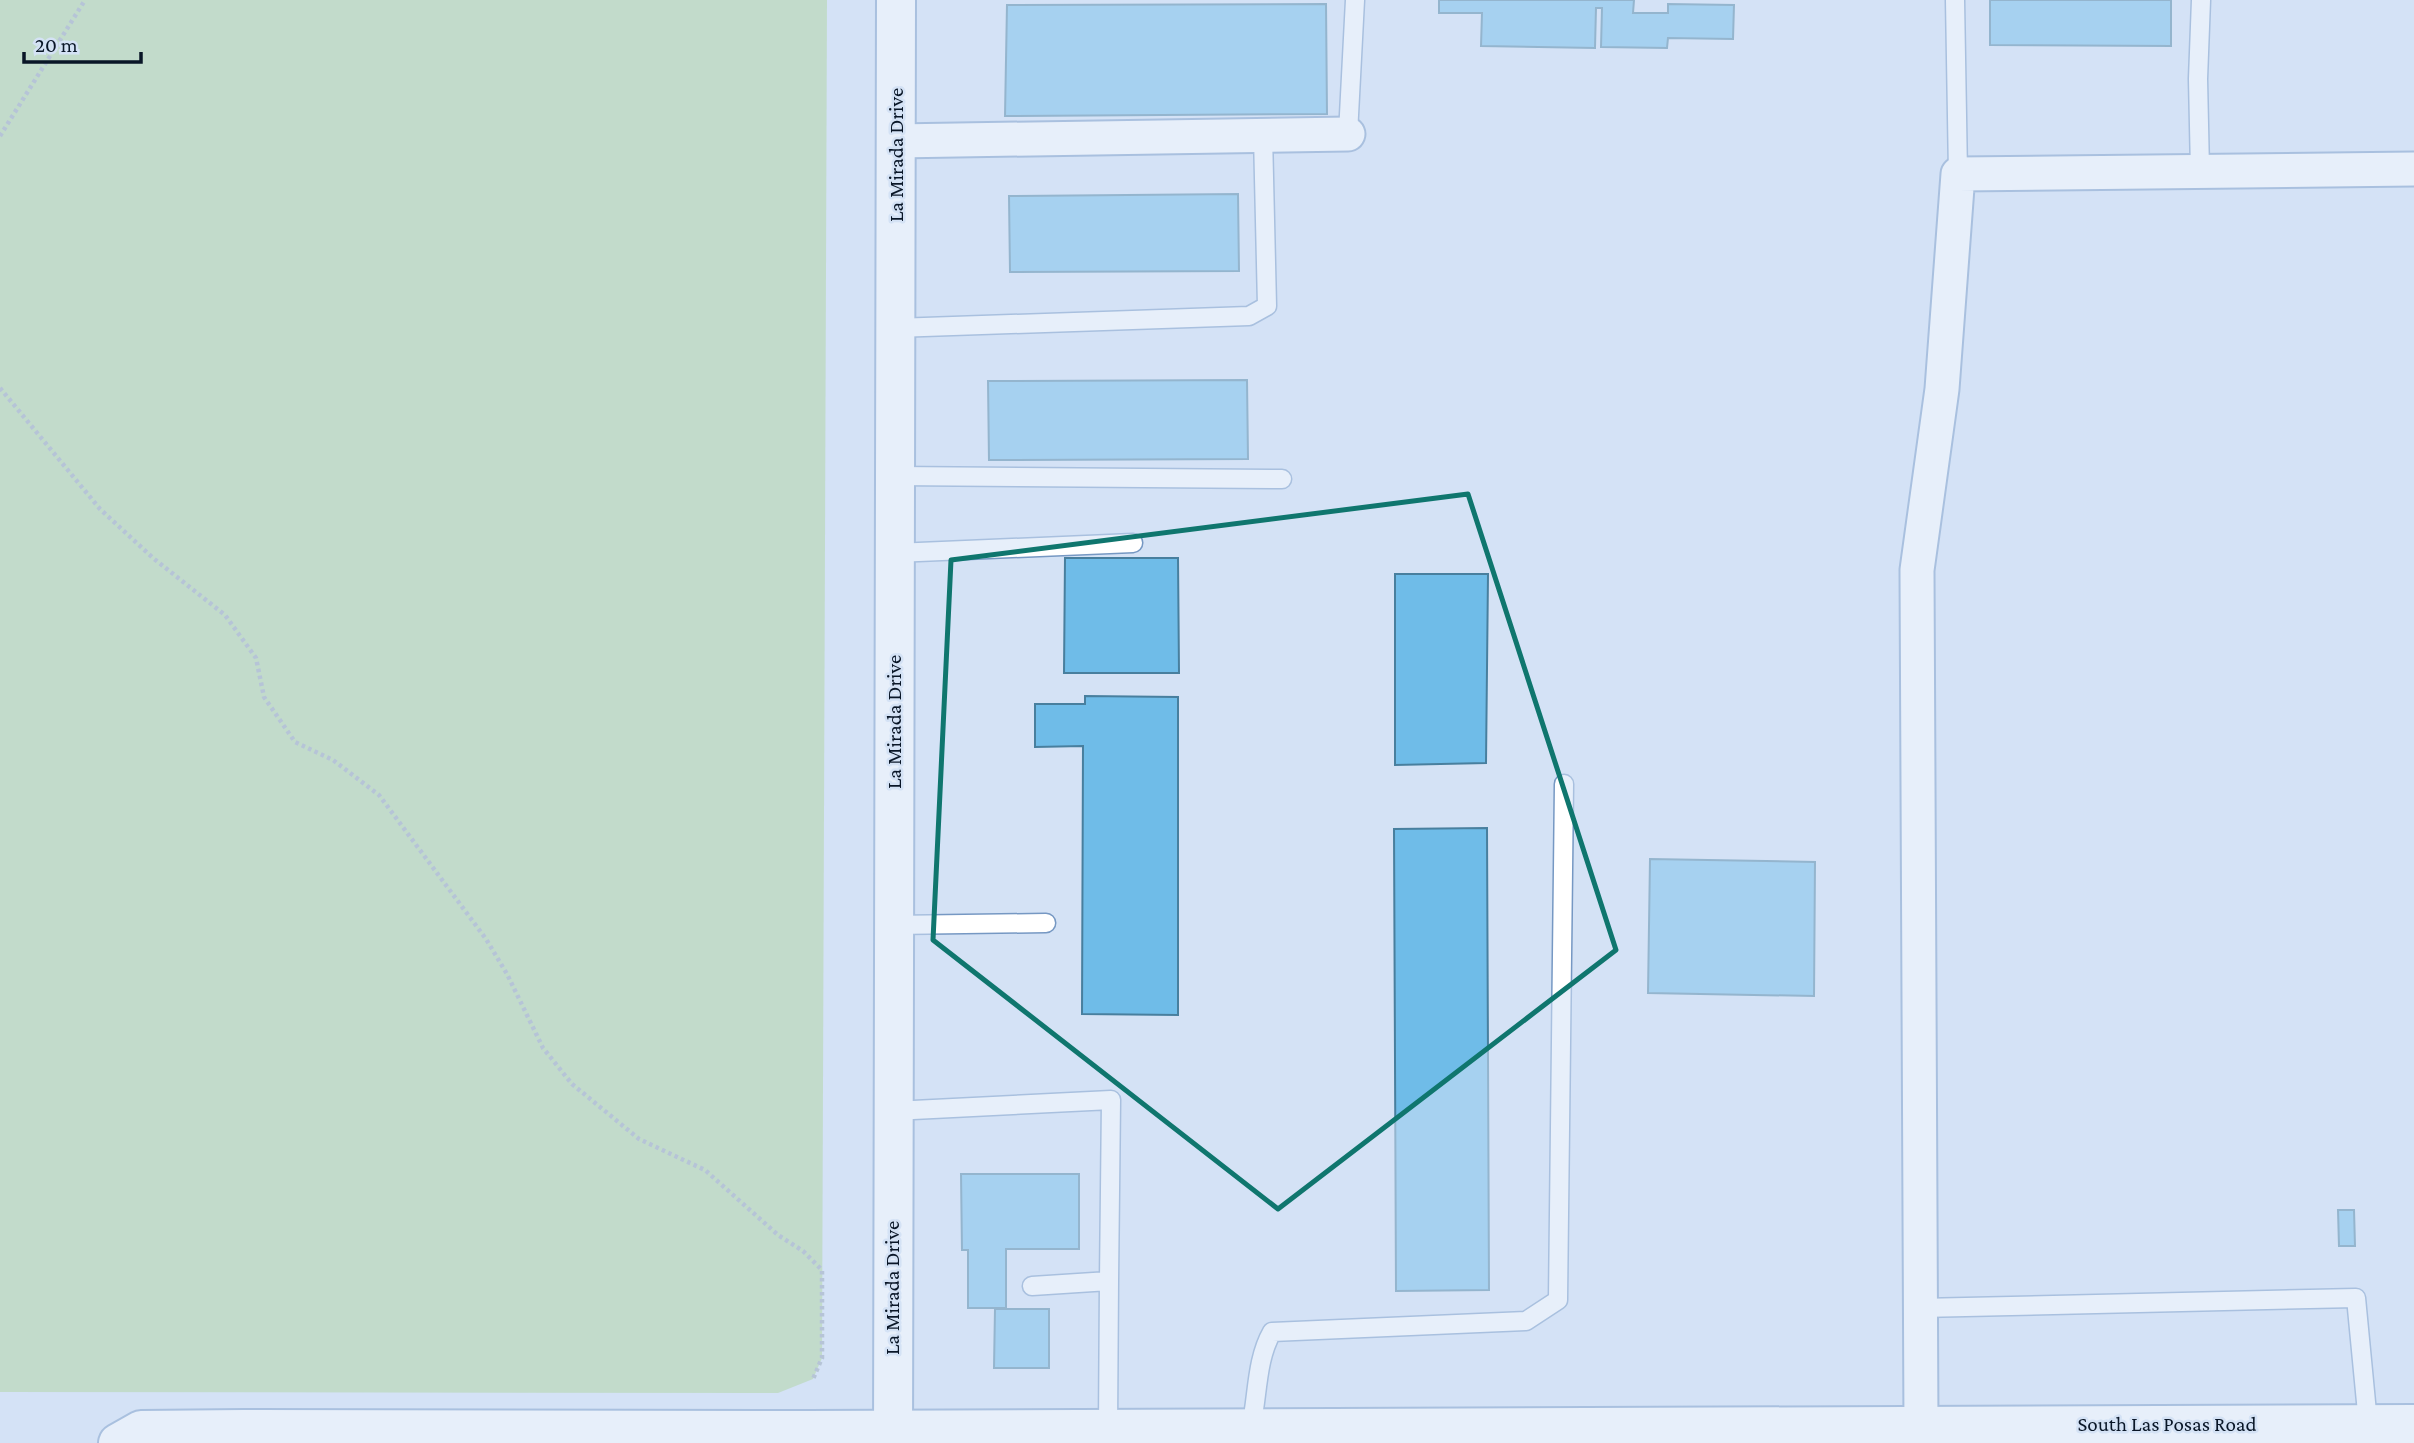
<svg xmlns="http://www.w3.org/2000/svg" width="2414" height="1443" font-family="'Crimson Pro',serif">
  <rect width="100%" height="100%" fill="#d4e2f5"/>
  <path fill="#add398" d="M0,0H827L822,1358L813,1379L778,1393L0,1392Z"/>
  <path fill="#6fbce8" stroke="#487f9e" stroke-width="2" d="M1439,0H1634L1633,13H1668V4L1734,5L1733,39L1668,38L1667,48L1601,47L1602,8H1596L1595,48L1481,46L1482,13H1439Z
    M1990,0H2171V46L1990,45Z
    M1326,4L1327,114L1005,116L1007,5Z
    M1238,194L1239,271L1010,272L1009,196Z
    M1247,380L1248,459L989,460L988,381Z
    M1065,558H1178L1179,673H1064Z
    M1395,574H1488L1486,763L1395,765Z
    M1085,696L1178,697V1015L1082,1014L1083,746L1035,747V704H1085Z
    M1487,828L1489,1290L1396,1291L1394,829Z
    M1650,859L1815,862L1814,996L1648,993Z
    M961,1174H1079V1249H1006V1308H968V1250H962Z
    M2338,1210H2354L2355,1246H2339Z
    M995,1309H1049V1368H994Z"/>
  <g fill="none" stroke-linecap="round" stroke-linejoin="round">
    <defs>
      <path id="service" d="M1955,0L1958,174
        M1348,134L1355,0
        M2200,171L2198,79L2201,0
        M895,328L1249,316L1267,306L1263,135
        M895,476L1282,479
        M895,553L1133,543
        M893,925L1046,923
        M893,1111L1111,1100L1109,1281L1032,1286
        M1920,1308L2356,1298L2368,1423
        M1251,1427C1258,1395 1256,1360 1272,1332L1526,1321L1558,1300L1564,784
        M1108,1428L1109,1281"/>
      <path id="minor" d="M896,141L1348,134
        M1921,1426L1917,570L1942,389L1958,174L2414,169"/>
      <path id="tertiary" d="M893,1443L896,0"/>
      <path id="secondary" d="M118,1443L141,1430L244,1429L808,1430L2414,1424"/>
    </defs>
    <use href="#service" stroke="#7698c3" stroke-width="21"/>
    <use href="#minor" stroke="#7698c3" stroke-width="37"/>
    <use href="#tertiary" stroke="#7698c3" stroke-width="42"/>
    <use href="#secondary" stroke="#7698c3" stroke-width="42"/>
    <path stroke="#92a0b2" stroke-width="4.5" stroke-dasharray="3.5 3.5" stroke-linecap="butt" d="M0,136L85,0
      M0,388L100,509L153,558L225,615L256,658L264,697L295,742L333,760L379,795L486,939L507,974L543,1048L572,1084L639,1139L705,1170L778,1235L803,1251L822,1270V1358L813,1379"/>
    <use href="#service" stroke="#fff" stroke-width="18"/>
    <use href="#minor" stroke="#fff" stroke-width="33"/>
    <use href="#tertiary" stroke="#fff" stroke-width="38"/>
    <use href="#secondary" stroke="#fff" stroke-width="38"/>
  </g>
  <path d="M0 0H2414V1443H0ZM1468,494L1616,950L1278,1209L933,940L951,560Z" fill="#d4e2f5" fill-opacity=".55" fill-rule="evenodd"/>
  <path fill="none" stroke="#0f766e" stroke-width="5" stroke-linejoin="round" d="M1468,494L1616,950L1278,1209L933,940L951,560Z"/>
  <g text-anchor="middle" stroke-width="5" stroke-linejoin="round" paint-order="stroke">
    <g font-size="21" fill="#091627" stroke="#d4e2f5">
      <text transform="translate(896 155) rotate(-90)" y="7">La Mirada Drive</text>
      <text transform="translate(894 722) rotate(-90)" y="7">La Mirada Drive</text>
      <text transform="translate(892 1288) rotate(-90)" y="7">La Mirada Drive</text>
      <text x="2167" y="1431">South Las Posas Road</text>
    </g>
  </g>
  <path d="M24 52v10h117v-10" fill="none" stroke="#091627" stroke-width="3.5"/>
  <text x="35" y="52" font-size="21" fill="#091627" stroke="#d4e2f5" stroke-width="5" paint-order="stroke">20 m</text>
</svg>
